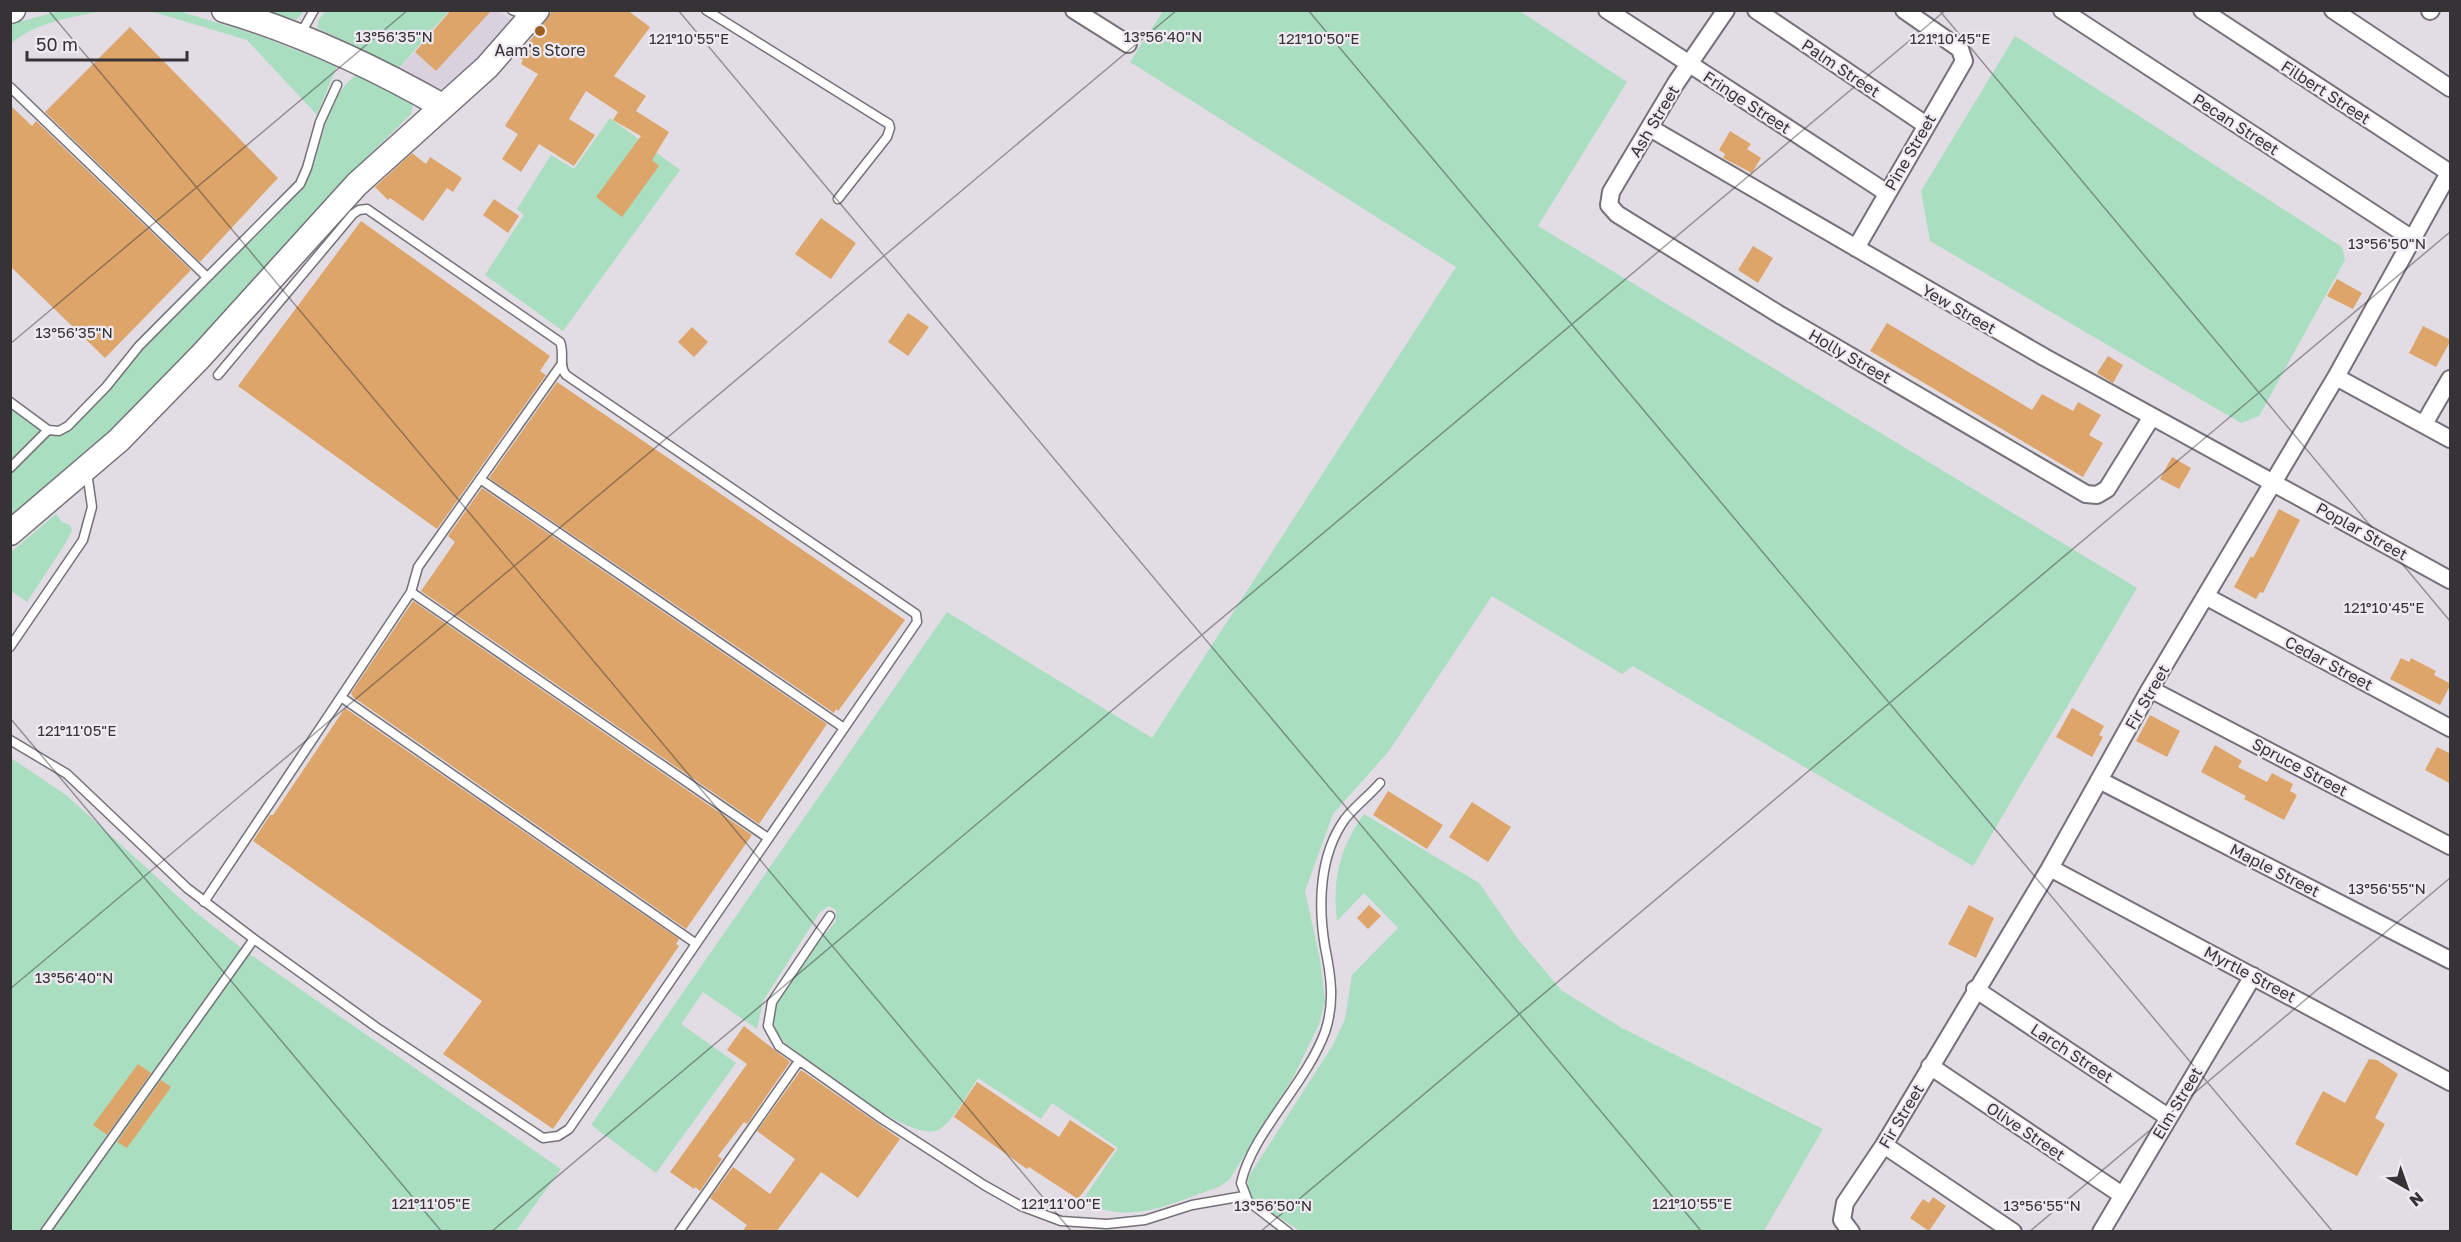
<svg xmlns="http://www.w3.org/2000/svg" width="2461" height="1242" font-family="'Golos Text',sans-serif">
  <rect width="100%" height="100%" fill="#e2dde4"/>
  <path fill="#dad1df" d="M451,11H497L522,26L442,105L392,77Z"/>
  <path fill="#a9dec0" d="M60,11H102C72,17 33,23 11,44V24Z
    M150,11H179L260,36L337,66L317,115L247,40Z
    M266,11H304L296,20Z
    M326,11V10L449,11L399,68L317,28L319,19Z
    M1163,11H1520L1627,82L1538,226L2137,588L1973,866L1633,666L1622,674L1492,596L1389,751L1333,814L1305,891L1320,960L1325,1002L1319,1024L1294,1076L1229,1180L1219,1187C1170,1203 1131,1227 1082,1201L1118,1148L1052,1103L1041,1119L978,1078C969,1091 950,1128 935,1131C903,1138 813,1063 785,1043C782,1038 776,1033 775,1027C766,999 819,943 836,921V910L829,906L820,912L763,1001L757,1029L703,992L681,1024L736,1063L656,1173L591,1125L947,612L1152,738L1456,267L1130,62Z
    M2015,36L2342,247L2345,260L2259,416L2241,423L1930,241L1921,191Z
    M356,75L413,105L411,114L341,183L194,346L108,435L11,519L10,400L53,434L135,357L300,192C326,157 318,104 356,75Z
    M610,118L680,170L563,331L485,275L524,215L517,209L551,155L574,169Z
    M56,514L62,522L70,525L72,531L65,544L27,602L11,591V552Z
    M11,758L66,795L193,910L245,951L561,1169L516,1231L11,1232Z
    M1364,814L1479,883L1518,939L1561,990L1622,1028L1823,1129L1764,1231H1300L1256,1202L1247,1189L1249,1176L1333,1045L1345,1019L1352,975L1398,928L1364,893L1337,921C1332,880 1340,847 1364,814Z"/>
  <path fill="#dea56a" d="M451,10H492L436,71L415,52Z
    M553,10H627L650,27L614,76L646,96L636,111L669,132L652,160L659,166L622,217L596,197L641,136L613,120L618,112L586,91L569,119L595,135L574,166L539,144L521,172L502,159L518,134L505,126L538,74L521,64L523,60L518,57Z
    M130,27L278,178L200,262L45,112Z
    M10,105L32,126L36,121L191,270L105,358L10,266Z
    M1730,131L1751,144L1747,149L1761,158L1752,173L1723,158L1725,154L1719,150Z
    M412,153L426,164L430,157L462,178L453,192L447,188L423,221L390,198L388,200L375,187Z
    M494,199L519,216L508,233L483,215Z
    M821,218L856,243L831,279L795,254Z
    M361,221L550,356L540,371L546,375L437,529L238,386Z
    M1753,246L1773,258L1758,283L1738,270Z
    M2337,279L2362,293L2353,309L2327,296Z
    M908,313L929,327L908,356L888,342Z
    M1887,323L2032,410L2042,394L2073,411L2078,402L2101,415L2089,435L2103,443L2083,477L1870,351Z
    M2423,326L2451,340L2436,367L2409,353Z
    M692,327L708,342L694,357L678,342Z
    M2108,356L2123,365L2113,383L2097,373Z
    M557,382L905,620L838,711L836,709L834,713L489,478Z
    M2172,457L2191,468L2179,489L2160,479Z
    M482,488L827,724L759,824L421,591L455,542L448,536Z
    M2279,509L2300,520L2263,593L2260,592L2256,599L2234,587L2251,556L2253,558Z
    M413,601L752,835L686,929L353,697L351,693Z
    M2401,658L2409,662L2411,658L2436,671L2434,675L2451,684L2440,705L2390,679Z
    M345,708L679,939L676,944L679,946L553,1129L443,1054L482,1001L253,841L270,815H273Z
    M2072,708L2104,726L2099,735L2103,737L2092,757L2056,737Z
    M2150,715L2180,731L2167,757L2136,741Z
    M2215,745L2242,761L2238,767L2267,782L2272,773L2293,784L2290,791L2297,795L2284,820L2244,799L2246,796L2201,772Z
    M2437,747L2451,754V784L2425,770Z
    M1388,791L1443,825L1427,849L1373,815Z
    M1472,802L1511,827L1488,862L1449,837Z
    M1369,905L1381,916L1368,929L1357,918Z
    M1969,905L1994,918L1976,958L1948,944Z
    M744,1026L790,1062L747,1124L744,1122L718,1156L722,1159L700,1191L695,1187L694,1189L670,1172L747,1064L727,1050Z
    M2369,1059L2377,1060L2398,1074L2375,1118L2385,1124L2357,1176L2295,1144L2323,1091L2345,1103Z
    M138,1064L151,1073L107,1135L93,1125Z
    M801,1070L900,1139L858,1198L821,1172L776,1232H742L747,1225L710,1198L733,1167L770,1194L795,1159L757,1131Z
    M161,1080L171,1087L127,1148L117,1142Z
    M977,1082L1059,1137L1070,1120L1115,1149L1078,1199L1029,1167L1027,1169L954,1117Z
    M1933,1197L1946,1206L1929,1231L1910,1218L1923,1199L1929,1203Z"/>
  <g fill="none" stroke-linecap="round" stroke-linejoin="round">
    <defs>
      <path id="lane" d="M512,10L528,16
        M706,10L889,124L890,128L887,137L838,199
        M301,33L314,10
        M10,87L207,277
        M10,402L48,430L59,431L68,426L106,387L139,346L300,184L307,168L320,122L337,85
        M10,468L48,430
        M480,479L844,728
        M411,592L768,838
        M10,647L83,540L92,507L87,472
        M341,697L695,943
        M10,740L67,774L187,888L254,939L376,1027L543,1138L558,1136L569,1129L917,622L916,614L566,375C558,365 565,353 560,342L367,209L359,210L353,214L218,375
        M204,902L411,592L418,567L561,365
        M830,916L772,1002L768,1026L779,1046L882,1119L984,1185L1021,1206L1061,1221L1107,1224L1145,1220L1192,1205L1244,1196
        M45,1232L254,939
        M679,1232L799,1061
        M1288,1232L1248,1201L1241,1183C1252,1133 1306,1084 1325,1032C1335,1003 1331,976 1325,947C1318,905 1319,855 1345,819C1355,806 1369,796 1380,783"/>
      <path id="street" d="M1074,10L1128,44
        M1607,10L1887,193
        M1726,10L1676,83L1611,192L1609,205L1617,214L1780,315L2086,494L2097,495L2107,489L2151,418
        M1756,10L1926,125
        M2062,10L2411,238
        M2202,10L2450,173
        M2333,10L2450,88
        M2430,11L2431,10
        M1650,128L2044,357L2450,580
        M1856,248L1964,61L1960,49L1904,10
        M2336,377L2450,439
        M2424,424L2450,379
        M2207,597L2450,728
        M2150,689L2450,846
        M2099,780L2450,960
        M2050,868L2450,1082
        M1975,989L2168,1117
        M1930,1066L2122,1195
        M1884,1145L2013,1232
        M1851,1232L1842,1220L1845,1203L1884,1145L2050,868L2150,689L2336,377L2450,171
        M2101,1232L2253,976"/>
      <path id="secondary" d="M224,10C301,33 372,66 442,106
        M10,11L13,10
        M10,533L119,440L201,356L357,184L487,67L537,10"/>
    </defs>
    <use href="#lane" stroke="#757178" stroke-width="11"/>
    <use href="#street" stroke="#757178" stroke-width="20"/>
    <use href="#secondary" stroke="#757178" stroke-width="27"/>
    <use href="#lane" stroke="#fff" stroke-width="8"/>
    <use href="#street" stroke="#fff" stroke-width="16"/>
    <use href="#secondary" stroke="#fff" stroke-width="24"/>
  </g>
  <path fill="none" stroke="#353335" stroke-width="1.5" stroke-opacity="0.45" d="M48,10L1072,1232M678,10L1702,1232M1308,10L2333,1232M1939,10L2450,621M10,344L408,10M10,718L442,1232M10,989L1177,10M491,1232L1946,10M1260,1232L2450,232M2029,1232L2450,878"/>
  <circle fill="#9d5f24" stroke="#efeaf1" stroke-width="2" cx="540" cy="31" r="6"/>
  <g text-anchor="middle" stroke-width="4.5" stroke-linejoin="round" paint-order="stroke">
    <g font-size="16" fill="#353335" stroke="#efeaf1">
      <text x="540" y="56">Aam's Store</text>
    </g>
    <g font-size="16" fill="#353335" stroke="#efeaf1">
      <text transform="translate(1841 68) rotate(34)" y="6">Palm Street</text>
      <text transform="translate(2326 92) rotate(33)" y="6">Filbert Street</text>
      <text transform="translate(1747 102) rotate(33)" y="6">Fringe Street</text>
      <text transform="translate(1654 121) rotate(-59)" y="6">Ash Street</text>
      <text transform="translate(2236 124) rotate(33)" y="6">Pecan Street</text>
      <text transform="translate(1910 152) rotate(-60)" y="6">Pine Street</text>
      <text transform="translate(1959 309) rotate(30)" y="6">Yew Street</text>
      <text transform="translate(1850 356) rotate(30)" y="6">Holly Street</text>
      <text transform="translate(2362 531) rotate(29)" y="6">Poplar Street</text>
      <text transform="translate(2329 663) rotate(28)" y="6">Cedar Street</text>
      <text transform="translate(2147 697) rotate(-60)" y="6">Fir Street</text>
      <text transform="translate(2300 767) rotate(28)" y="6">Spruce Street</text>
      <text transform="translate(2275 870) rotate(27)" y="6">Maple Street</text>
      <text transform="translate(2250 974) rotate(28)" y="6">Myrtle Street</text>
      <text transform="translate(2072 1053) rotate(33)" y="6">Larch Street</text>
      <text transform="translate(2177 1103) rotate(-59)" y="6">Elm Street</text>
      <text transform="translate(1901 1116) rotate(-59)" y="6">Fir Street</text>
      <text transform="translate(2026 1131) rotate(34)" y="6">Olive Street</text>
    </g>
  </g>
  <g font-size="15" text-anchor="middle" fill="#353335" stroke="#efeaf1" stroke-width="4.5" stroke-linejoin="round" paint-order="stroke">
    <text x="394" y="42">13°56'35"N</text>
    <text x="1163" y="42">13°56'40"N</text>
    <text x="689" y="44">121°10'55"E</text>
    <text x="1319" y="44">121°10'50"E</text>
    <text x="1950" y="44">121°10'45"E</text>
    <text x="2387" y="249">13°56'50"N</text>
    <text x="74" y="338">13°56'35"N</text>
    <text x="2384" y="613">121°10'45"E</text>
    <text x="77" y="736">121°11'05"E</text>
    <text x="2387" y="894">13°56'55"N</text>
    <text x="74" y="983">13°56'40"N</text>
    <text x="431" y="1209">121°11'05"E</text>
    <text x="1061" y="1209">121°11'00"E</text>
    <text x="1692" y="1209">121°10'55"E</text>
    <text x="1273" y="1211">13°56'50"N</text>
    <text x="2042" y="1211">13°56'55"N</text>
  </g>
  <rect width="2461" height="1242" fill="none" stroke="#353335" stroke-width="24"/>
  <g transform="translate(2407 1188) rotate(140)" stroke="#efeaf1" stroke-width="4.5" paint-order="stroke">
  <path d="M0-4.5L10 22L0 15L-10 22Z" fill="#353335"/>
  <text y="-9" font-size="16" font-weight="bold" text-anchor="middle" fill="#353335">N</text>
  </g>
  <path d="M27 51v9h160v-9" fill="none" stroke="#353335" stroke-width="3"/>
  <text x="36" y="51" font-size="18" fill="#353335" stroke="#efeaf1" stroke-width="4.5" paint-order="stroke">50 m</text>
</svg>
